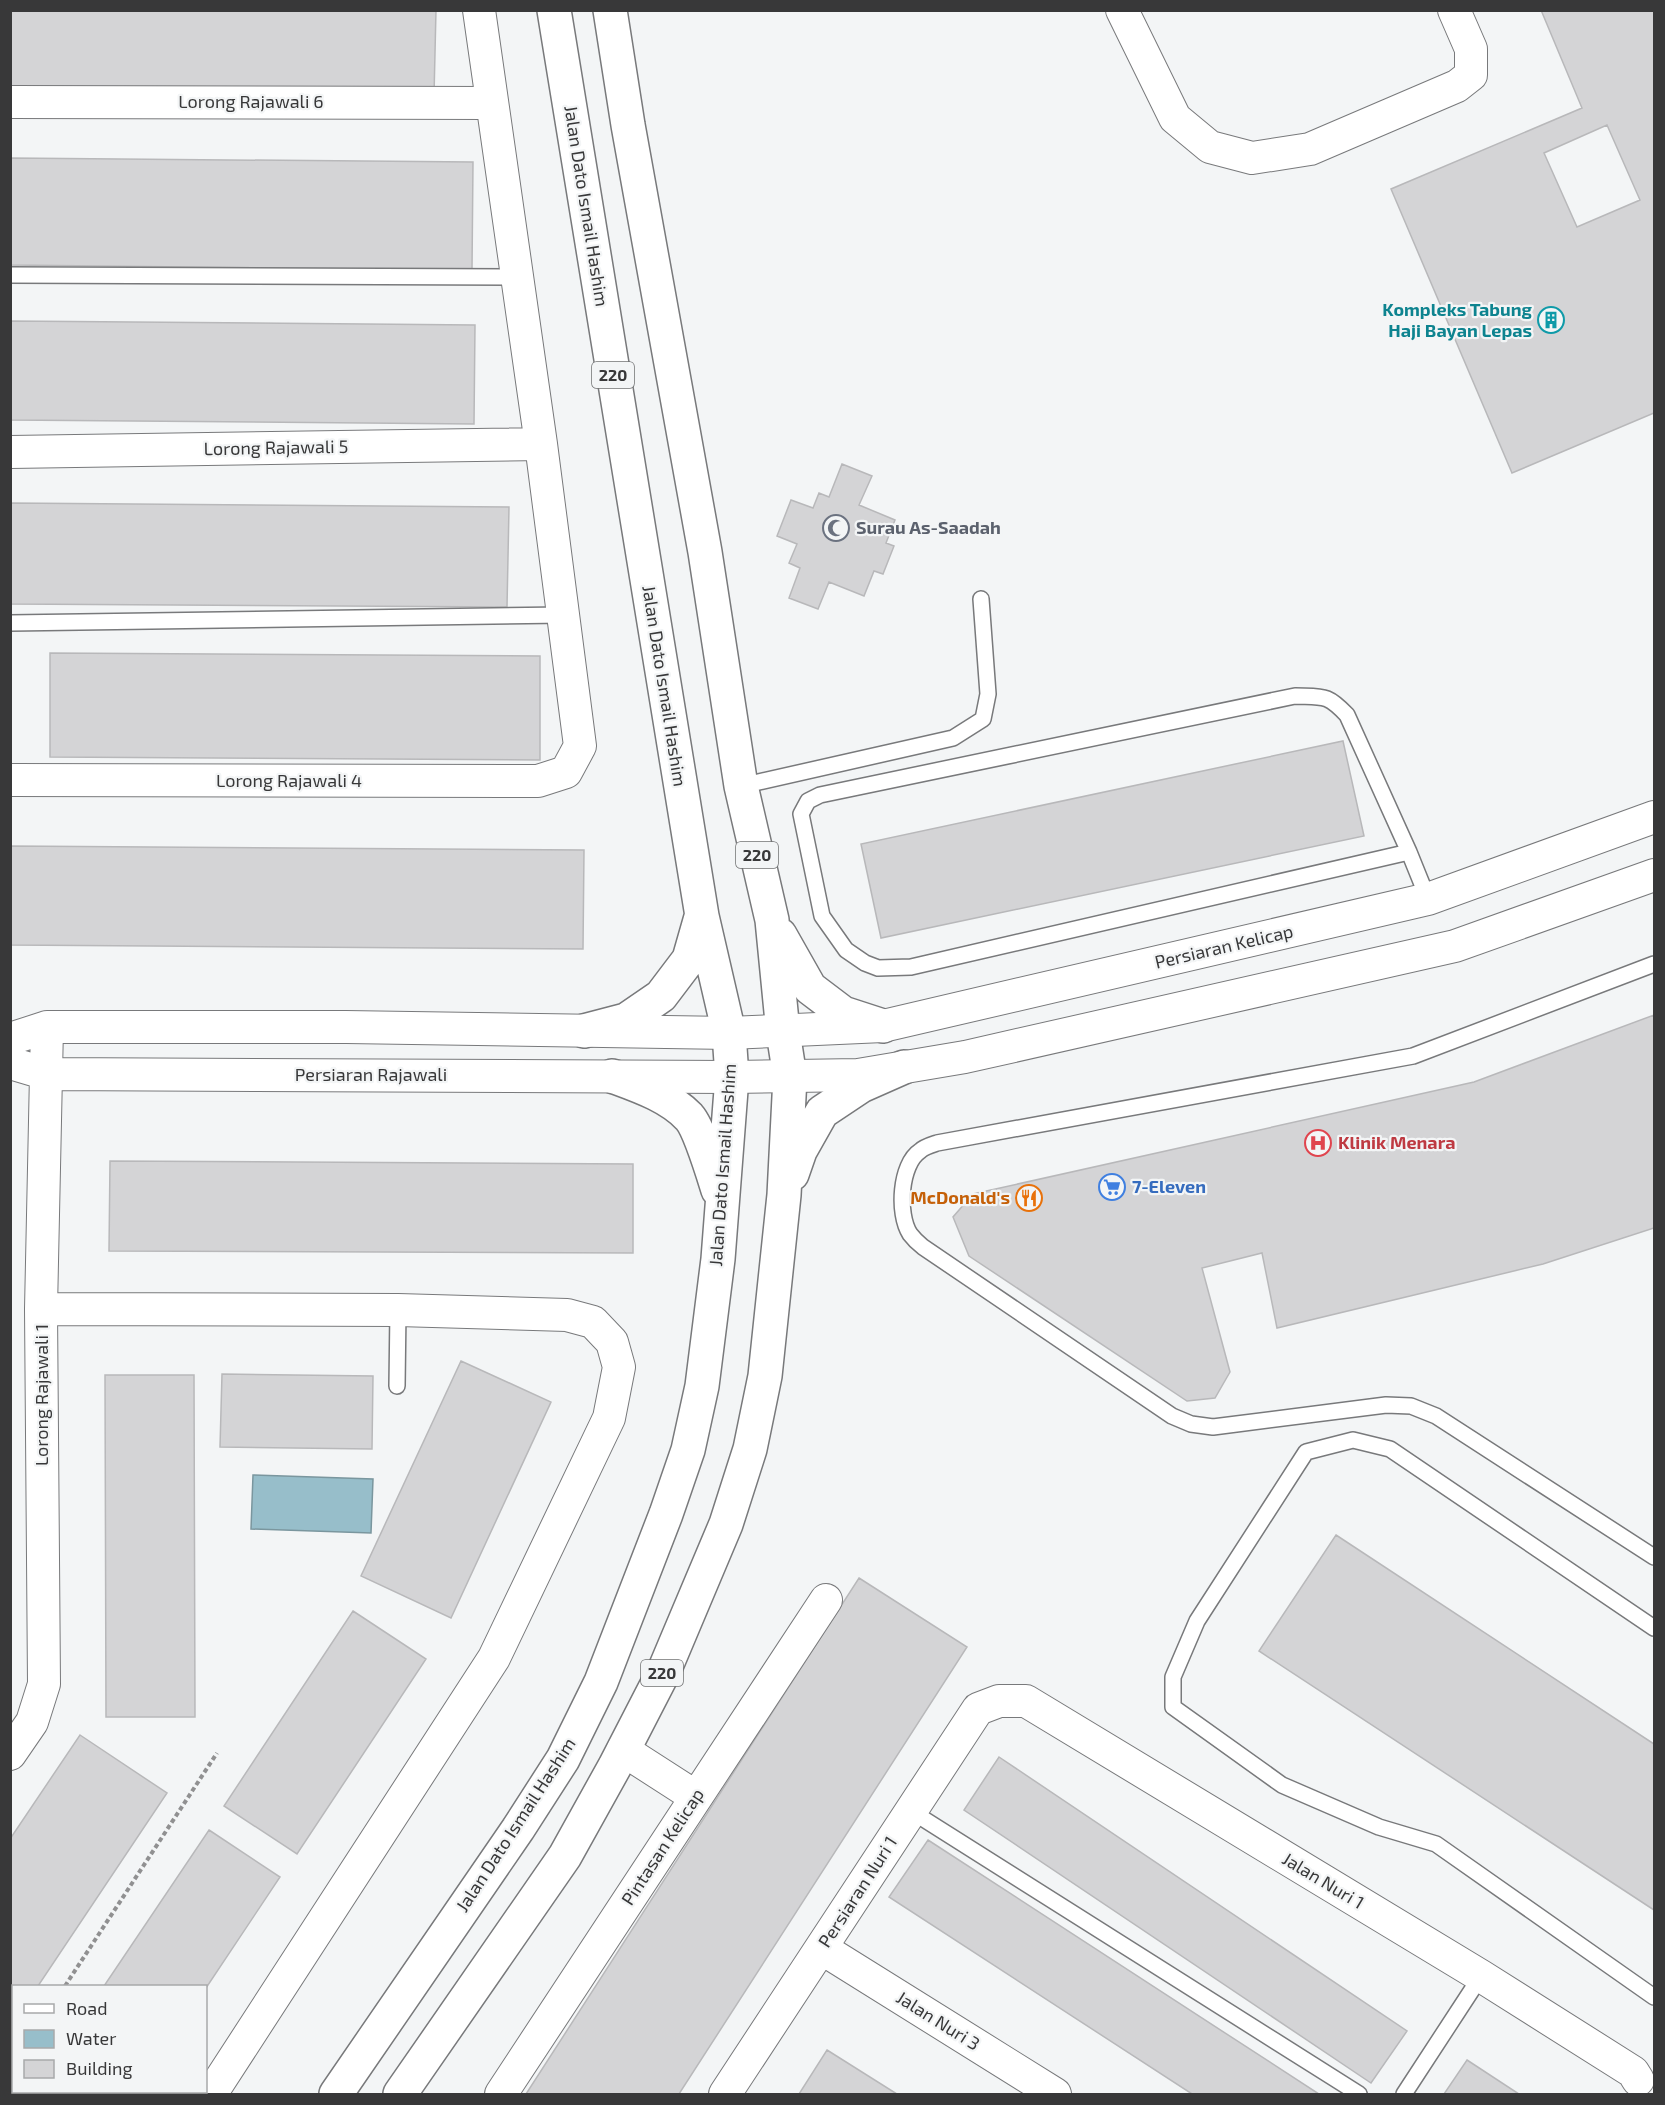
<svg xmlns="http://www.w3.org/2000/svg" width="1665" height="2105" font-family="'Exo 2',sans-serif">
  <rect width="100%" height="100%" fill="#f3f5f6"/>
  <path fill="#97beca" stroke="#7a969e" stroke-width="1.5" d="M253,1475L373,1479L371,1533L251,1529Z"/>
  <path fill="#d4d4d6" stroke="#b8b8ba" stroke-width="1.5" fill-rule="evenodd" d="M10,10H436L434,96L10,88Z
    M1541,10H1654V413L1512,473L1391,189L1582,108ZM1607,125L1640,200L1577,227L1544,153Z
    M10,158L473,162L472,270L10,265Z
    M10,321L475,325L474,424L10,420Z
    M842,464L872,476L859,505L895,520L886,543L894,546L883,574L874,571L864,596L829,582L818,609L789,598L800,568L789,563L797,544L777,536L791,500L813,508L819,493L829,497Z
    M10,503L509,507L507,607L10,604Z
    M50,653L540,656V760L50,757Z
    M1343,741L1364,836L881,938L861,844Z
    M10,846L584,850L583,949L10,945Z
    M1654,1015V1228L1543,1264L1277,1328L1262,1253L1202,1268L1230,1372L1215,1398L1187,1401L969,1256L953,1217L973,1194L1474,1082Z
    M110,1161L633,1164V1253L109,1251Z
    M461,1361L551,1402L451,1618L361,1576Z
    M222,1374L373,1376L372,1449L220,1447Z
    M105,1375H194L195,1717H106Z
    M1336,1535L1654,1744V1910L1259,1651Z
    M859,1578L967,1647L679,2094H526Z
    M353,1611L426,1659L297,1854L224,1806Z
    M80,1735L167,1793L38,1986H14V2024L10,2028V1839Z
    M999,1757L1407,2031L1371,2083L964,1810Z
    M209,1830L280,1877L206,1988V1986H104Z
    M928,1840L1319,2094H1192L889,1897Z
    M827,2050L897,2094H799Z
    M1467,2060L1519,2094H1444Z
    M34,2092H137L135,2094H32Z"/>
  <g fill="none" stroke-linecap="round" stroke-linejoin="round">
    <defs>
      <path id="lane" d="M10,275L517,277
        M10,623L564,615
        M741,786L953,738L983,719L988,694L981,599
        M1409,852L1347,715C1327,694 1324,697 1295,696L820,795L808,801L801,814L822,916L846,950L865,963L878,968L911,967L1409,852L1428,899
        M1654,964L1413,1056L937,1143C931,1145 924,1147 920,1151C900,1164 897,1214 910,1234C913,1238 918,1243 923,1247L1172,1416L1191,1424L1213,1427L1386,1405L1411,1406L1436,1416L1654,1557
        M397,1386L398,1310
        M1654,1628L1390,1449L1353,1440L1306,1452L1197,1621L1173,1677V1707L1282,1785L1379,1827L1436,1844L1654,1997
        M911,1811L1359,2094
        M1404,2094L1481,1976"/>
      <path id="street" d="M1122,10L1175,118L1210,147L1252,158L1310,149L1457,86L1471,75V49L1454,10
        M10,102L492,103
        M10,452L541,444
        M10,780L538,781L566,772L580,746L541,444L479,10
        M10,1039L47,1027H346L729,1033L883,1026L1428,899L1654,817
        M10,1063L47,1074L732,1077L858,1075L965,1057L1455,946L1654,875
        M41,1309L398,1310L567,1315L593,1322L612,1342L619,1367L609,1418L494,1658L211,2094
        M623,1750L696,1797
        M10,1754L32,1722L44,1684L41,1309L47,1027
        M821,1948L1055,2094
        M501,2094L826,1600
        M725,2094L978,1709L999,1701H1026L1481,1976L1633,2072L1638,2080"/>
      <path id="primary" d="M780,935L810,988L843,1013L883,1026
        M584,1031L626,1020L661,996L689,959L701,917
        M612,1076C639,1086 669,1096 689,1117C699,1128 713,1174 718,1190
        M792,1174L800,1151L822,1112L861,1086L904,1067
        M336,2094L518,1829L563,1759L601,1682L666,1514L688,1450L702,1386L718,1259L732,1077L729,1033L702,916L554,10
        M400,2094L565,1856L615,1766L664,1671L726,1524L750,1449L765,1376L784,1195L790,1077L783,1032L772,920L741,786L705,552L628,125L610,10"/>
    </defs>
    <use href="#lane" stroke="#78797b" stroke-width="18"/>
    <use href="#street" stroke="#78797b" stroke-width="34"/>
    <use href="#primary" stroke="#78797b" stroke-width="36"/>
    <path stroke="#909091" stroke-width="4" stroke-dasharray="4.5 3" stroke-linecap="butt" d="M65,1986L217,1753
      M10,2070L14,2066"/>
    <use href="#lane" stroke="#fff" stroke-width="15"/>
    <use href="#street" stroke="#fff" stroke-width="32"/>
    <use href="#primary" stroke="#fff" stroke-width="33"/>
  </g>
  <defs>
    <symbol id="building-ring" viewBox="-11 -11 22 22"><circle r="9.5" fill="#f3f5f6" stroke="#0f9aa8" stroke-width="1.5"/><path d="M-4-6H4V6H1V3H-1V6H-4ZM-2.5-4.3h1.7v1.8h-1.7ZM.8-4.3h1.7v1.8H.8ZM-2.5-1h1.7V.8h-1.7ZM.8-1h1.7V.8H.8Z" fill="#0f9aa8"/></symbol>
    <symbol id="mosque-ring" viewBox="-11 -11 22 22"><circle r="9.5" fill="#f3f5f6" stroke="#6b7280" stroke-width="1.5"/><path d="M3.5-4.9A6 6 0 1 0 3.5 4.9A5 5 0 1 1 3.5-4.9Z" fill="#6b7280"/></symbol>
    <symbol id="hospital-ring" viewBox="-11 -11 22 22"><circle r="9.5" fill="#f3f5f6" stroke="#e0444e" stroke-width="1.5"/><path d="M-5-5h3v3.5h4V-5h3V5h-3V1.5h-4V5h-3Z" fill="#e0444e"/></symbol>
    <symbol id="supermarket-ring" viewBox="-11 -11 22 22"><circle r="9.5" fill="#f3f5f6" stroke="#3f7fe0" stroke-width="1.5"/><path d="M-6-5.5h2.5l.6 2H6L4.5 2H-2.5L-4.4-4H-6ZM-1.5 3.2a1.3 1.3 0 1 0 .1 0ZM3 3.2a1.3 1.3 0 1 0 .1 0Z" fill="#3f7fe0"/></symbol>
    <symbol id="restaurant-ring" viewBox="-11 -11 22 22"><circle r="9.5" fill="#f3f5f6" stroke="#e8710a" stroke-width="1.5"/><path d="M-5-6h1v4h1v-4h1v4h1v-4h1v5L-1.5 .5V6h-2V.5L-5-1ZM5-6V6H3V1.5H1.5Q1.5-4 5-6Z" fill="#e8710a"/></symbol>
  </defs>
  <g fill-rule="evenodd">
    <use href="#building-ring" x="1536" y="305" width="30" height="30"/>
    <use href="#mosque-ring" x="821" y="513" width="30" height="30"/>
    <use href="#hospital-ring" x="1303" y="1128" width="30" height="30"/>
    <use href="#supermarket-ring" x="1097" y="1172" width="30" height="30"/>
    <use href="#restaurant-ring" x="1014" y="1183" width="30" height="30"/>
  </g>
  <g text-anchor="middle" stroke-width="4.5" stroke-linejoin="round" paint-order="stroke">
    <g fill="#f3f5f6" stroke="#707172" stroke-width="1.5">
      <rect x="592" y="362" width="42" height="26" rx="4.5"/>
      <rect x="736" y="842" width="42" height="26" rx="4.5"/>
      <rect x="641" y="1660" width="42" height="26" rx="4.5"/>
    </g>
    <g font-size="16" font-weight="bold" fill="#383839">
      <text x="613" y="381">220</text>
      <text x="757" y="861">220</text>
      <text x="662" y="1679">220</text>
    </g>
    <g font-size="18" fill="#383839" stroke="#f3f5f6">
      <text x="251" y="108">Lorong Rajawali 6</text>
      <text transform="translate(586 206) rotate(81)" y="6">Jalan Dato Ismail Hashim</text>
      <text transform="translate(276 448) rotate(-1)" y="6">Lorong Rajawali 5</text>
      <text transform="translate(664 686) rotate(81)" y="6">Jalan Dato Ismail Hashim</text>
      <text x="289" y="787">Lorong Rajawali 4</text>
      <text transform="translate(1224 947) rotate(-13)" y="6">Persiaran Kelicap</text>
      <text x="371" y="1081">Persiaran Rajawali</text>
      <text transform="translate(723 1165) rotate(-86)" y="6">Jalan Dato Ismail Hashim</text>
      <text transform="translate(42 1395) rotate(-90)" y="6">Lorong Rajawali 1</text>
      <text transform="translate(516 1825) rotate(-57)" y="6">Jalan Dato Ismail Hashim</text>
      <text transform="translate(663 1847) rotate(-57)" y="6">Pintasan Kelicap</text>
      <text transform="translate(1323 1881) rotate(31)" y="6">Jalan Nuri 1</text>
      <text transform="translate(858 1892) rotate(-57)" y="6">Persiaran Nuri 1</text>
      <text transform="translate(938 2021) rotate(32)" y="6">Jalan Nuri 3</text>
    </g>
    <g font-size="18" font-weight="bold" fill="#0d838f" stroke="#f3f5f6" text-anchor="end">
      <text x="1532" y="316">Kompleks Tabung<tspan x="1532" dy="21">Haji Bayan Lepas</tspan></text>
    </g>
    <g font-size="18" font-weight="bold" fill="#5b616d" stroke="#f3f5f6" text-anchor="start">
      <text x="856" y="534">Surau As-Saadah</text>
    </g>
    <g font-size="18" font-weight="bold" fill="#be3a42" stroke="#f3f5f6" text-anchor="start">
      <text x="1338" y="1149">Klinik Menara</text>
    </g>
    <g font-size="18" font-weight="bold" fill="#366cbe" stroke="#f3f5f6" text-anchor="start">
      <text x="1132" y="1193">7-Eleven</text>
    </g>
    <g font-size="18" font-weight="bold" fill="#c56008" stroke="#f3f5f6" text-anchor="end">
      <text x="1010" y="1204">McDonald's</text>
    </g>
  </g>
  <rect width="1665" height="2105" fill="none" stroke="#383839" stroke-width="24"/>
  <rect x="12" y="1985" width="195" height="108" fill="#f3f5f6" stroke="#a8a9aa" stroke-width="1.5"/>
  <rect x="24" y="2004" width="30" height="9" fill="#ffffff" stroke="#a8a9aa" stroke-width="1.5"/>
  <text x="66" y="2015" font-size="18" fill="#383839">Road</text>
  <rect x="24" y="2030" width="30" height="18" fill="#97beca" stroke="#a8a9aa" stroke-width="1.5"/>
  <text x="66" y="2045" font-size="18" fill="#383839">Water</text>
  <rect x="24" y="2060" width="30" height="18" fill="#d4d4d6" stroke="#a8a9aa" stroke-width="1.5"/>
  <text x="66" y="2075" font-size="18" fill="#383839">Building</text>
</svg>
